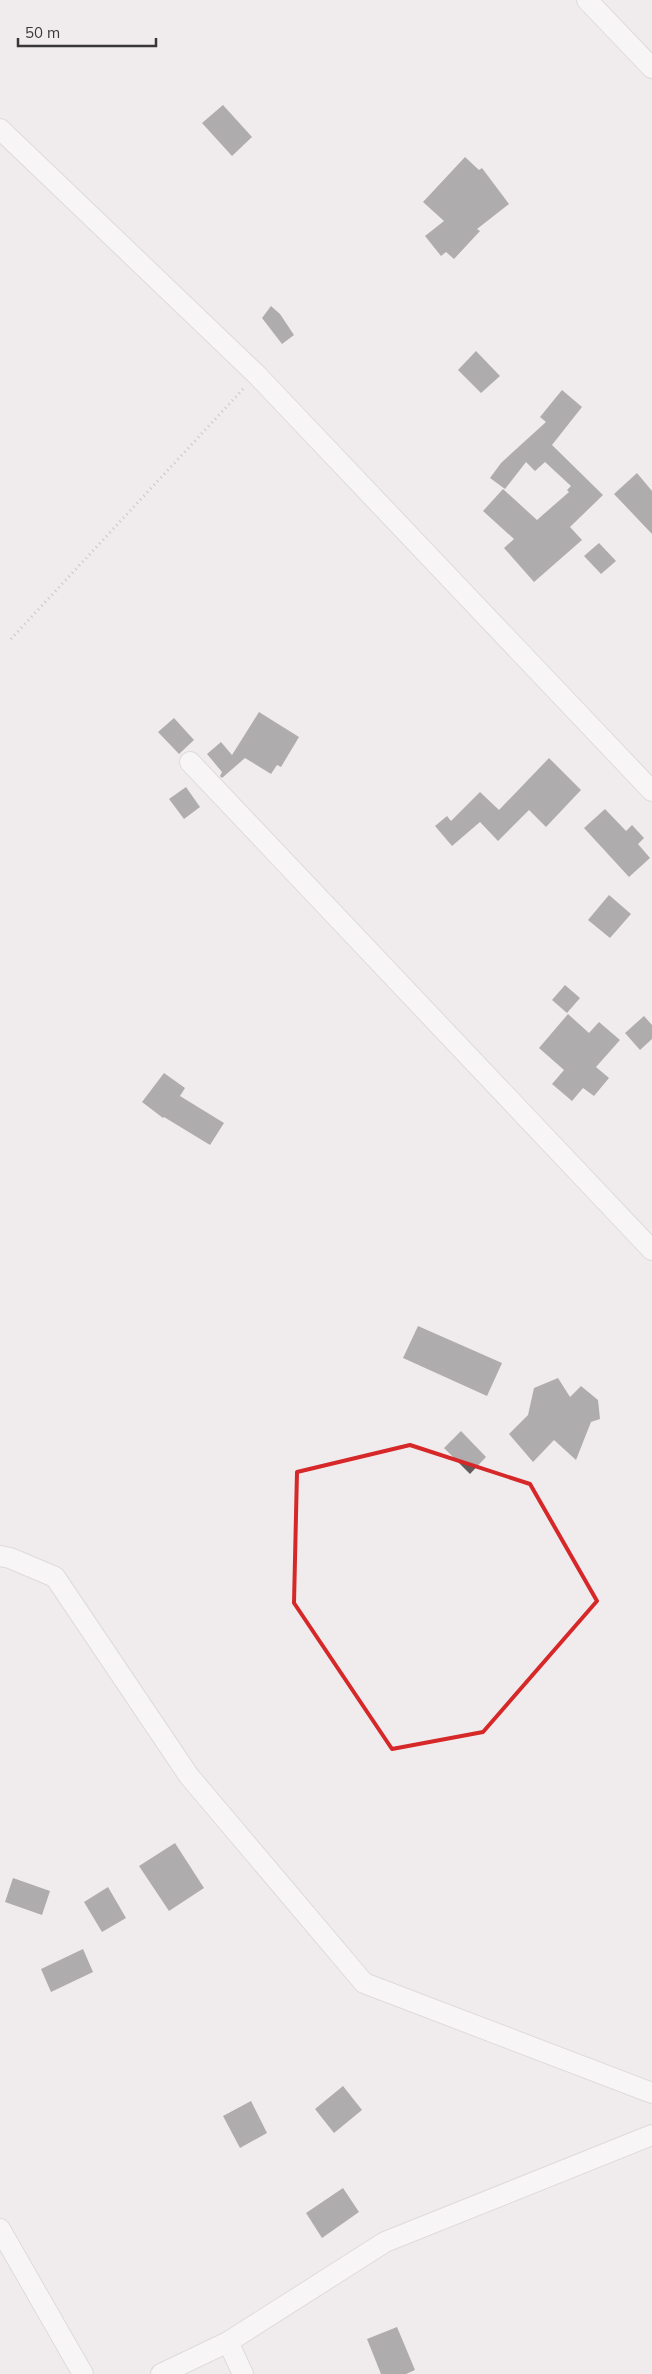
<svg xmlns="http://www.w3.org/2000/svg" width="652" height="2374" font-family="Mulish,sans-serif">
  <rect width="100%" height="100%" fill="#f0ecee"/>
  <path fill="#615d5d" d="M223,105L252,137L232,156L202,123Z
    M465,157L479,170L482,168L509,204L477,229L480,231L454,259L446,252L441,256L425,236L444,221L423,202Z
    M271,306L280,314L294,335L282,344L262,318Z
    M476,351L500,376L481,393L458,370Z
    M562,390L582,407L552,445L603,495L570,527L582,540L534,582L504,548L514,539L483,511L503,489L537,520L569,492L567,490L571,486L545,462L535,471L526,462L505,489L490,478L501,463L546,422L540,417Z
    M637,473L652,491V534L614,494Z
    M599,543L616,561L601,574L584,556Z
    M259,712L299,737L281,767L277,765L271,774L245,758L222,778L220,776L222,772L207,754L221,742L232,755Z
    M174,718L194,740L179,754L158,732Z
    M549,758L581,790L546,827L529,810L498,841L480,822L452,846L435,826L447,816L451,821L480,792L499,810Z
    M186,787L200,807L184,819L169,799Z
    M605,809L626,831L632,825L644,838L638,844L650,858L629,877L584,828Z
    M609,895L631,914L610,938L588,920Z
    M565,985L580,998L567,1013L552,1000Z
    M568,1014L589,1033L599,1022L620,1040L596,1067L609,1078L594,1096L583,1088L572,1101L552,1084L564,1070L539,1048Z
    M644,1016L652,1025V1039L640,1050L625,1033Z
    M164,1073L185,1088L180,1096L224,1123L210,1145L164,1117L163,1118L142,1102Z
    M418,1326L502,1363L487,1396L403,1358Z
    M558,1378L570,1397L581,1386L598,1400L600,1419L591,1422L576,1460L554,1440L533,1462L509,1434L528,1415L534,1388Z
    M461,1431L486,1457L470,1474L444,1448Z
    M175,1843L204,1888L169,1911L139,1866Z
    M13,1878L50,1891L42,1915L5,1902Z
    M108,1887L126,1918L102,1932L84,1902Z
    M83,1949L93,1972L51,1992L41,1969Z
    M343,2086L362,2110L334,2133L315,2109Z
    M251,2101L267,2133L240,2148L223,2116Z
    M343,2188L359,2212L322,2238L306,2213Z
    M397,2327L415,2370L406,2374H381L367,2339Z"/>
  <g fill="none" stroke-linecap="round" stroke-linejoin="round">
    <defs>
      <path id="minor" d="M587,0L652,68
        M0,129L256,374L652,791
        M190,762L652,1250
        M0,1556L10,1558L55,1577L189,1776L364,1983L652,2093
        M0,2229L83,2374
        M228,2342L243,2374
        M161,2374L228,2342L385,2242L652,2135"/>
    </defs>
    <use href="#minor" stroke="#c8c4c6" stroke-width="22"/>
    <path stroke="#999697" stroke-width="3" stroke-dasharray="1 4" stroke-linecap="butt" d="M11,639L245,387"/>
    <use href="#minor" stroke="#fff" stroke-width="20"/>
  </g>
  <path d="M0 0H652V2374H0ZM410,1445L530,1484L597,1601L483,1732L392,1749L294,1603L297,1472Z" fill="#f0ecee" fill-opacity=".55" fill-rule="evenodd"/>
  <path fill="none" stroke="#d62828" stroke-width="4" stroke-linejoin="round" d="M410,1445L530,1484L597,1601L483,1732L392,1749L294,1603L297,1472Z"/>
  <path d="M18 38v8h138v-8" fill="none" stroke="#383737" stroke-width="2.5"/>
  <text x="25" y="38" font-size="15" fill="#383737" stroke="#f0ecee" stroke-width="4" paint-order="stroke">50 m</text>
</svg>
